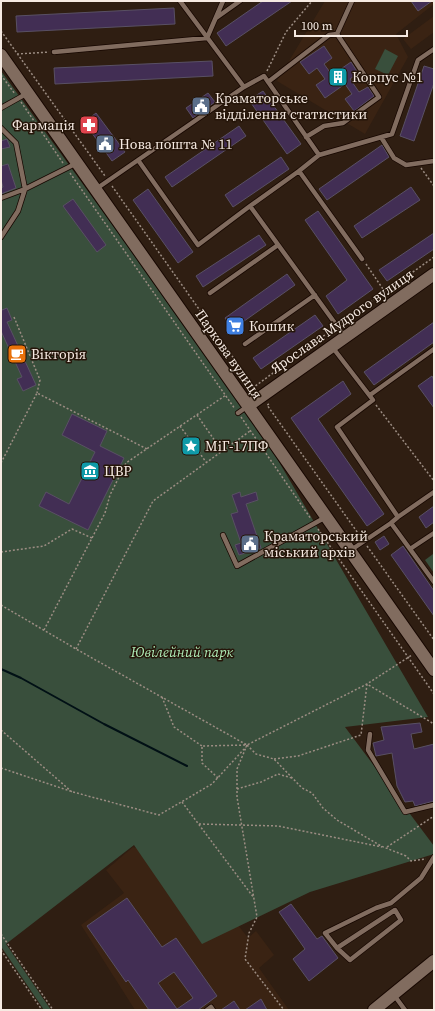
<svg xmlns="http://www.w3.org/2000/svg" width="435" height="1011" font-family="'Source Serif 4',serif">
  <rect width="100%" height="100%" fill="#2f1e12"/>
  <path fill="#3a2313" d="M325,1H434V4L396,34L408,57L365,134L277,81Z
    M434,16V32L411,49L403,39Z
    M133,847L167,858L232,917L248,938L256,931L274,955L259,968L289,1010H135L81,925L124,893L106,870Z"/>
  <path fill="#394f3c" d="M385,49L398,56L388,75L375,69Z
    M1,71L258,426L428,717L345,727L434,846V854L310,892L202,944L134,845L6,944L51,1010H44L2,948H1Z
    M433,554L434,555V573L425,560Z"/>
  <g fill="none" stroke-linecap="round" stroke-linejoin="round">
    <path stroke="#011015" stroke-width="2" d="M1,669L21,678L104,724L187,766"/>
  </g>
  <path fill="#422e54" stroke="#595064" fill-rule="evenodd" d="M263,1H292L226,46L217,33Z
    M411,1H432L418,11Z
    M174,8L175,24L17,32L16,16Z
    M324,46L332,58L324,64L332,75L351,62L358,73L350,79L359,92L368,87L374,96L354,111L345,99L352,94L345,84L325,98L316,85L325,79L317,68L309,74L300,62Z
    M212,61L213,76L55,84L54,68Z
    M424,66L434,69V83L414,141L400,136Z
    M263,91L301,144L287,154L249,100Z
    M208,93L215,102L193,118L186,108Z
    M96,113L125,152L112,161L84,122Z
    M239,126L246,136L172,187L165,177Z
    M7,139L10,147L1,149V141Z
    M382,145L389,157L327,200L319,189Z
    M281,157L289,169L233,207L225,195Z
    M8,164L16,188L1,194V188L3,187L1,180V166Z
    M411,187L420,200L362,238L354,226Z
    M148,189L193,252L178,263L133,200Z
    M73,199L106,245L97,252L63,206Z
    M318,211L373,289L338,314L326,296L347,280L305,220Z
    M434,233V249L387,281L379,270Z
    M259,235L266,245L203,287L196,276Z
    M287,274L295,285L233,329L225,318Z
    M1,307L2,310L7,308L12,320L7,322L36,385L23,391L17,379L22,377L1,331Z
    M315,315L323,326L261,369L253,358Z
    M434,322V342L374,385L364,372Z
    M432,376L434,380V408L418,386Z
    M343,381L351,394L318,419L384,514L367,526L291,418Z
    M72,414L107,431L100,446L124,458L88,530L39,506L46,492L69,504L95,452L62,435Z
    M240,492L241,497L256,492L258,500L246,504L261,548L239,555L235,545L241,543L231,514L238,512L232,495Z
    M434,506V522L426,528L419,517Z
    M384,536L389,544L380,550L375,542Z
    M403,546L434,591V616L391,555Z
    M420,723L422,732L411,734L414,749L434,744V801L415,806L413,801L405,802L397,786L392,753L376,756L373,743L384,740L381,727Z
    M127,898L162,947L176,938L217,996L198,1010H149L128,980L126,982L87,926ZM174,972L193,998L177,1009L158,983Z
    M291,904L317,939L322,936L338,958L309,981L293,959L305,949L279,912Z
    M261,999L267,1010H245Z
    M234,1001L240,1010H221Z"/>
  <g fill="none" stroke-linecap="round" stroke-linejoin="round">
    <defs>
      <path id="lane" d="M216,18L240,1
        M54,52L207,38L223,1
        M268,82L329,35L337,34
        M244,87L264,76L319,155L392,134L418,60L434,49
        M1,108L26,94
        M1,128L16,143L25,189L1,198
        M306,137L324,126L343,123L379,97L337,34L352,1
        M381,137L394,158L406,165L434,161
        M138,160L198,245L250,206L345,337
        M299,171L319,155
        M96,189L244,87L180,1
        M250,206L299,171L362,259
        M1,237L18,211L25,189L77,163
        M210,293L278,245
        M245,344L315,295
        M333,348L373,400L337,427L398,517L391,523
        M370,395L434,349
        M238,413L248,406
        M398,517L434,492
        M223,535L237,566L326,517
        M410,549L434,533
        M351,550L391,523L434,582
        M370,734L368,750L405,812L434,805
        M337,948L350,960L401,920L395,910L337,948L325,933L376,908L391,903L421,878L434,857
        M394,995L405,1010
        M207,1010L211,1007L213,1010"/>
      <path id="secondary" d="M1,55L434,670
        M248,406L434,274
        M374,1010L434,961"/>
    </defs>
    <use href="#lane" stroke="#170701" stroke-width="6"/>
    <use href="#secondary" stroke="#170701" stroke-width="14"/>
    <path stroke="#9c8d83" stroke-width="1.5" stroke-dasharray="2 2" stroke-linecap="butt" d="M1,31L105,176
      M17,54L49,52
      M267,71L286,32L312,1
      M1,75L15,94
      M21,102L63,163
      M421,168L434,186
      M70,173L235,409
      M112,186L254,387L333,329
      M366,264L385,292
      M14,317L40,380L37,393
      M341,323L434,257
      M269,404L267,405L360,536
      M376,405L434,481
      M197,415L222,451
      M241,417L311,519
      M180,426L206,462
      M1,463L37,393L147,449
      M318,529L434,694
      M367,546L434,640
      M1,552L44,546L72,529L92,538
      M1,605L76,649L247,745L367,684L412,655
      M44,630L105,513L110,495L126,463L226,395
      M76,649L153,501L250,431
      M162,697L174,727L202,746
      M1,730L72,792
      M247,745L237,769V797L257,917L249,933L245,959L284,1010
      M274,759L298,756L361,735L367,684L434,724
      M1,768L73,792L159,815L212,784L246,747
      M218,778L202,763V746L247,745L256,754L274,759L302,788L312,793L323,808L337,820L381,846L406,856L411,861L426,859
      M237,789L261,782L278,774L292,778
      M182,802L254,898
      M199,824L278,826L382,847
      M387,847L434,816
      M1,934L53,1010
      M1,950L42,1010"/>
    <use href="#lane" stroke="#816c5f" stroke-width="4.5"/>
    <use href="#secondary" stroke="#816c5f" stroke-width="12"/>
  </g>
  <defs>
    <symbol id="building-square" viewBox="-11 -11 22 22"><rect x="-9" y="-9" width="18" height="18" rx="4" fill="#0f9aa8" stroke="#251509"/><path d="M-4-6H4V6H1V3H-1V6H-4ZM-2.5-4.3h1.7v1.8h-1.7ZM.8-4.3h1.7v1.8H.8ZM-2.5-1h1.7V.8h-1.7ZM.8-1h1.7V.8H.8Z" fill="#fff"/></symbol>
    <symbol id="civic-square" viewBox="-11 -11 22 22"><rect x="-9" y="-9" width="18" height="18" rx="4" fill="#5c6f8a" stroke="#251509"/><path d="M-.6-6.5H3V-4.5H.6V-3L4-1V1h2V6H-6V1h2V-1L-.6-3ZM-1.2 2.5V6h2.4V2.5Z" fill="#fff"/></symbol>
    <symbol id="pharmacy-square" viewBox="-11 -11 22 22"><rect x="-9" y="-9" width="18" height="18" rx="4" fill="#e0444e" stroke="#251509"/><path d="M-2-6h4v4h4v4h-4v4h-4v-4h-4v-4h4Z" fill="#fff"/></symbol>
    <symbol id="supermarket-square" viewBox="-11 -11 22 22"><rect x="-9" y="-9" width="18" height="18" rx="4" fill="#3f7fe0" stroke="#251509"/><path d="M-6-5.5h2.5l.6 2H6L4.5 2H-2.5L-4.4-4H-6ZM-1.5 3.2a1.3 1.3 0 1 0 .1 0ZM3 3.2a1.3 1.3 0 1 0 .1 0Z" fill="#fff"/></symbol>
    <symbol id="cafe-square" viewBox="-11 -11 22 22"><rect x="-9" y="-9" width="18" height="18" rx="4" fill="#e8710a" stroke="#251509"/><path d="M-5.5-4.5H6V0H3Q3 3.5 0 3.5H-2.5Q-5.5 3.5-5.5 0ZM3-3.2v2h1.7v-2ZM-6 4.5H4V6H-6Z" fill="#fff"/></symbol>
    <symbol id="sight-square" viewBox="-11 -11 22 22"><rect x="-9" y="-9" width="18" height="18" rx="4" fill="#0f9aa8" stroke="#251509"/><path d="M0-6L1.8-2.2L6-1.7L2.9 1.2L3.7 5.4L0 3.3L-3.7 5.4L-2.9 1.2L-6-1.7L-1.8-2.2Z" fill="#fff"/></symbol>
    <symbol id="museum-square" viewBox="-11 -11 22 22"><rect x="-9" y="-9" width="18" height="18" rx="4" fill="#0f9aa8" stroke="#251509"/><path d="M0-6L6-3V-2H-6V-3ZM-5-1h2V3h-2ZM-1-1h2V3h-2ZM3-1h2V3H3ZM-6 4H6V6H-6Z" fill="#fff"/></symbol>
  </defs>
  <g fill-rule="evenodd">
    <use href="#building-square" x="327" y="66" width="22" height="22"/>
    <use href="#civic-square" x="190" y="95" width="22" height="22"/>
    <use href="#pharmacy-square" x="78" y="114" width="22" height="22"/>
    <use href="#civic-square" x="94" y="133" width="22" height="22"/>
    <use href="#supermarket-square" x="224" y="315" width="22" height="22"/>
    <use href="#cafe-square" x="6" y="343" width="22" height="22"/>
    <use href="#sight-square" x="180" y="435" width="22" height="22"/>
    <use href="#museum-square" x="79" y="460" width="22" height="22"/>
    <use href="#civic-square" x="239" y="533" width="22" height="22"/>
  </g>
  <g text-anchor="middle" stroke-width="3" stroke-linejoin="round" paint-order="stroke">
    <g font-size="14" fill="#f6eae2" stroke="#251509" text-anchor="start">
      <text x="352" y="82">Корпус №1</text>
      <text x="215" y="103">Краматорське<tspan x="215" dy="16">відділення статистики</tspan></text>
      <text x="75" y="130" text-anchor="end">Фармація</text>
      <text x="119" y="149">Нова пошта № 11</text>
      <text x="249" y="331">Кошик</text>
      <text x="31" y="359">Вікторія</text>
      <text x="205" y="451">МіГ-17ПФ</text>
      <text x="104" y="476">ЦВР</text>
      <text x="264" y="541">Краматорський<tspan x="264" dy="16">міський архів</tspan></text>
    </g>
    <g font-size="14" fill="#f6eae2" stroke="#251509">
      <text transform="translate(342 321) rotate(-35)" y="5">Ярослава Мудрого вулиця</text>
      <text transform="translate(229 354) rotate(55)" y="5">Паркова вулиця</text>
    </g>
    <g font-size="14" font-style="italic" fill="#afedb7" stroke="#251509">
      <text x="182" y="657">Ювілейний парк</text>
    </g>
  </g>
  <rect width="435" height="1011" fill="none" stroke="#f6eae2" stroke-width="4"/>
  <path d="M295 30v6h112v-6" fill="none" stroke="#f6eae2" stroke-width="2"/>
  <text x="301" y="30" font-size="12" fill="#f6eae2" stroke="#251509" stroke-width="3" paint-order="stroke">100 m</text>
</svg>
